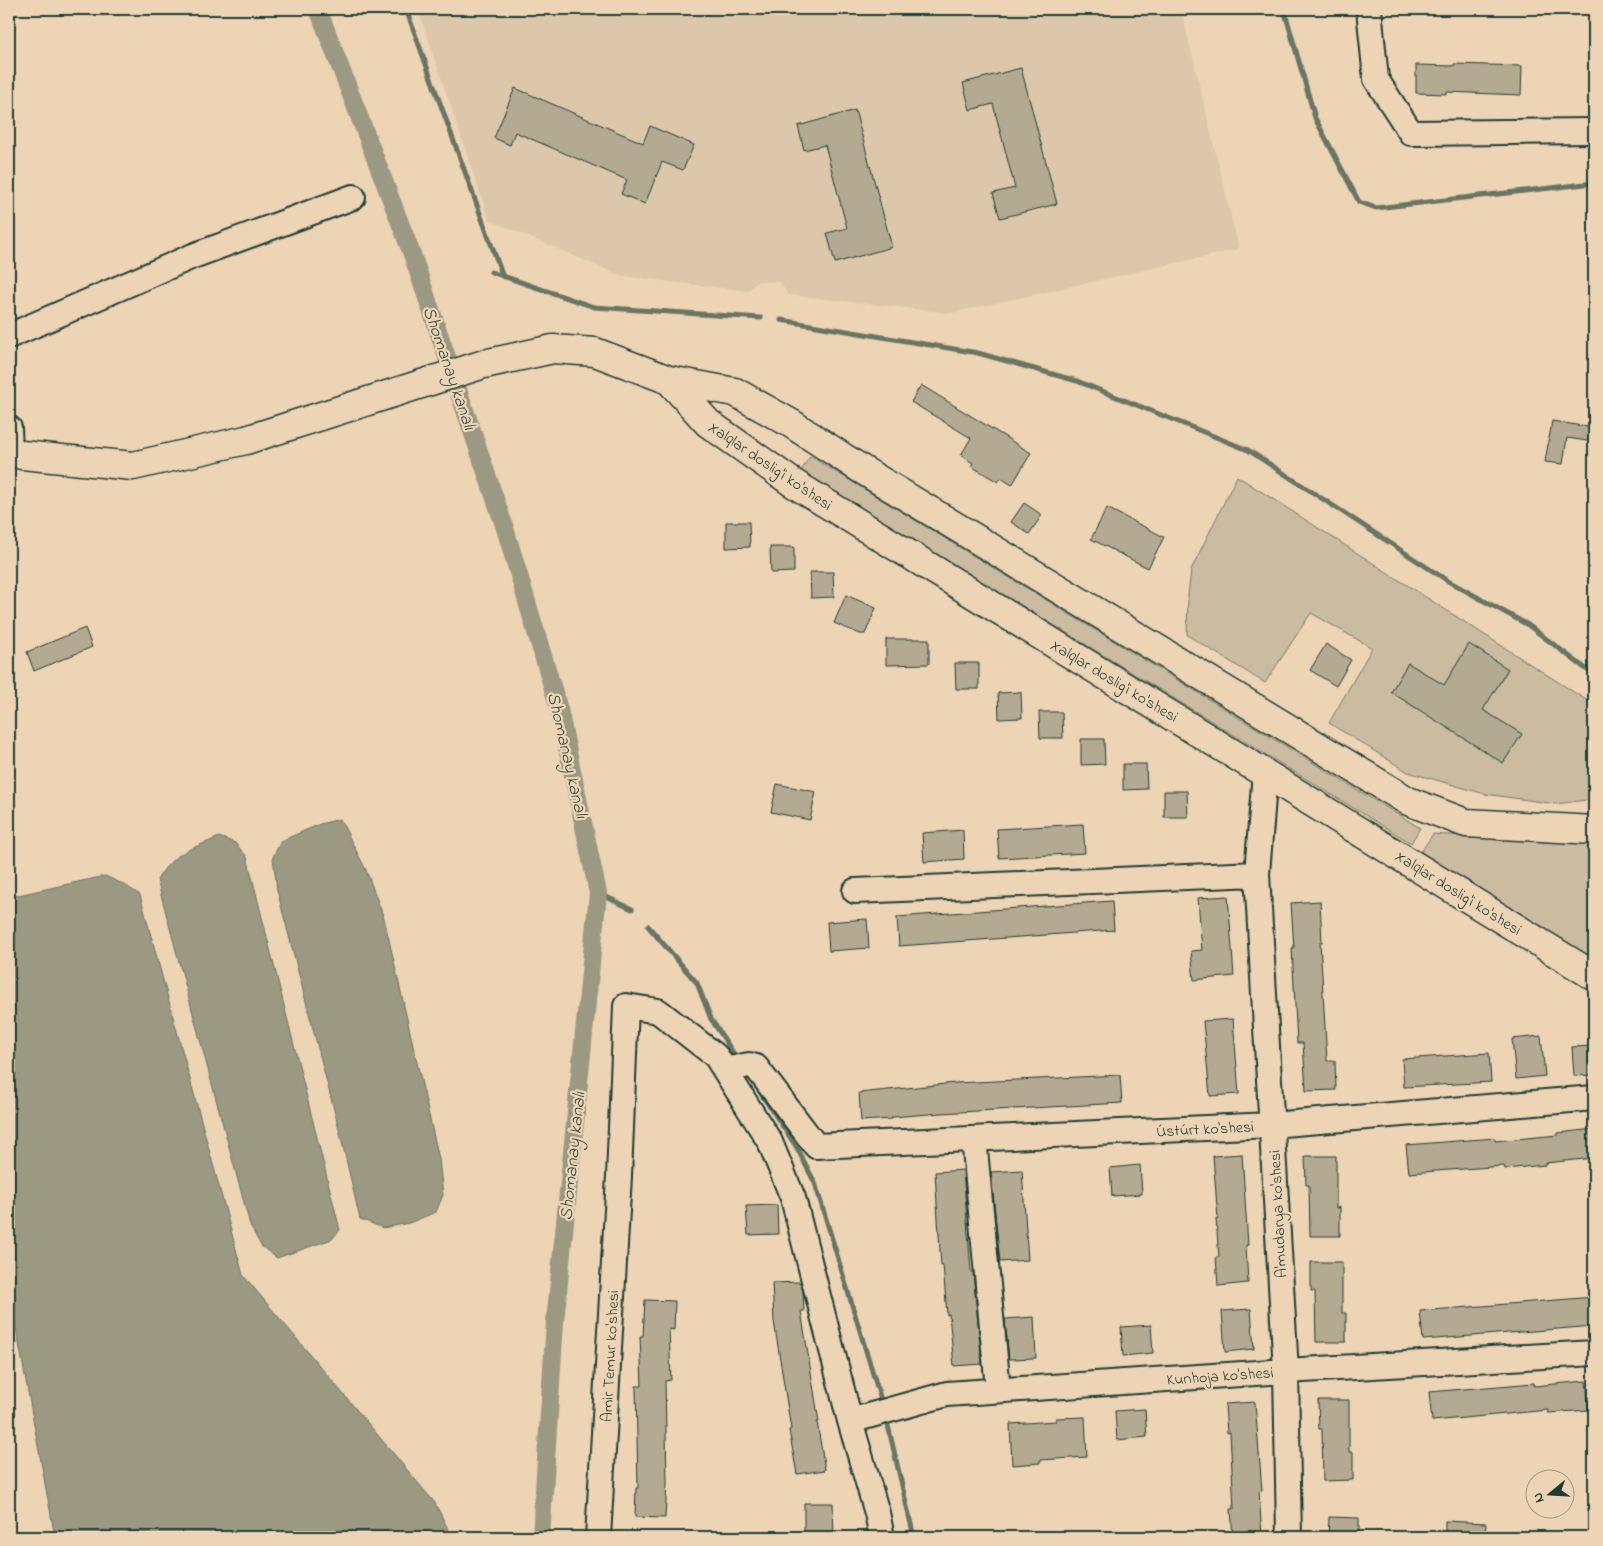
<svg xmlns="http://www.w3.org/2000/svg" width="1603" height="1546" font-family="'Indie Flower',sans-serif">
  <rect width="100%" height="100%" fill="#edd4b5"/>
  <filter id="ink" filterUnits="userSpaceOnUse"><feTurbulence type="fractalNoise" baseFrequency=".02" numOctaves="2"/><feDisplacementMap in="SourceGraphic" scale="10" xChannelSelector="R" yChannelSelector="G"/><feConvolveMatrix kernelMatrix="1 2 1 2 8 2 1 2 1" color-interpolation-filters="sRGB"/></filter>
  <g filter="url(#ink)">
    <path fill="#dcc7aa" d="M418,9H1181L1239,249L951,313L788,295L780,282L758,281L748,291L622,276L489,220Z"/>
    <path fill="#cbbba0" stroke="#757c6a" d="M810,456L1420,828L1411,843L801,471Z
      M1237,476L1594,705V799L1556,804L1485,794L1408,772L1329,723L1372,648L1311,613L1265,683L1187,635L1188,595L1191,570Z
      M1433,834L1594,844V960L1421,852Z"/>
    <path fill="#9b9982" stroke="#697463" d="M340,819L366,870L384,918L439,1159L443,1195L436,1212L409,1223L383,1228L360,1219L339,1129L277,890L273,857L281,841L320,824Z
      M219,837L235,843L247,857L340,1230L332,1239L277,1258L261,1246L250,1225L157,880C174,851 190,850 219,837Z
      M105,876L123,884L140,895L243,1275L435,1503L447,1527L448,1537H55L9,1290V897Z"/>
    <g fill="none" stroke-linecap="round" stroke-linejoin="round">
      <path stroke="#697463" stroke-width="5" d="M406,9L503,277
        M1284,9L1315,118L1359,202L1376,208L1594,183
        M491,272L594,307L761,318
        M781,320L978,353L1077,381L1248,450L1448,581L1528,625L1594,675
        M598,893L632,909
        M648,926L697,983L711,1019L736,1057
        M756,1086L796,1146L815,1183L881,1400
        M887,1421L914,1537"/>
      <path stroke="#9b9982" stroke-width="18" d="M318,9L412,254L504,525L559,709L598,893L555,1322L541,1537"/>
    </g>
    <path fill="#b4aa91" stroke="#1f3d34" d="M1454,64L1522,66L1521,95L1446,92V94L1416,93V65L1454,66Z
      M1021,68L1057,204L1000,218L993,193L1015,188L993,104L970,110L963,83Z
      M515,88L643,143L650,126L694,145L683,170L662,162L645,204L621,194L627,180L515,132L510,145L494,138Z
      M855,110L892,247L835,263L827,233L847,228L825,145L804,150L798,126Z
      M921,385L1031,453L1012,485L1001,478L998,482L971,466L973,463L961,455L971,438L911,402Z
      M1552,421L1594,428V442L1567,438L1563,464L1545,462Z
      M1024,503L1042,515L1029,534L1011,522Z
      M1107,508L1164,537L1148,568L1091,539Z
      M726,522H749L750,547L726,548Z
      M770,547H794V572L771,573Z
      M810,572H833L834,597L811,598Z
      M846,595L876,608L865,634H860L834,623Z
      M85,628L92,647L34,671L27,652Z
      M886,639H929V664L886,665Z
      M1326,644L1351,660L1336,686L1310,670Z
      M1469,644L1508,669L1483,710L1522,734L1503,763L1391,692L1408,663L1444,685Z
      M955,663H979V689H956Z
      M1021,692L1022,718L999,719L998,693Z
      M1039,712H1062L1063,738H1040Z
      M1081,739H1104L1105,764L1081,765Z
      M1123,764H1146L1147,789L1123,790Z
      M777,784L816,792L810,820L771,812Z
      M1164,791H1187L1188,817H1164Z
      M1083,824L1085,853L999,858L997,829Z
      M963,830L964,859L924,862L922,833Z
      M1228,896L1234,976L1194,980L1191,951L1202,950L1198,898Z
      M1112,901L1114,930L899,946L897,917Z
      M1320,901L1322,942H1320L1327,1061H1335L1336,1090L1306,1091L1303,1043H1297L1292,948H1294L1291,903Z
      M867,919L869,948L829,951L827,922Z
      M1233,1019L1239,1094L1210,1096L1203,1021Z
      M1541,1036L1545,1076L1516,1079L1512,1039Z
      M1594,1046V1075L1574,1076L1572,1047Z
      M1489,1053L1491,1082L1404,1087L1402,1059Z
      M1120,1075L1122,1103L941,1113L892,1117V1119L861,1121L859,1093L955,1083Z
      M1594,1129V1158L1545,1163V1165L1505,1169L1504,1166L1409,1173L1406,1145L1495,1138V1141L1558,1135V1133Z
      M1242,1154L1248,1245H1246L1248,1283L1218,1286L1216,1257H1219L1216,1219H1218L1213,1156Z
      M1305,1156H1336V1208L1340,1207V1236H1310L1309,1185H1306Z
      M1140,1165L1142,1194L1112,1196L1110,1168Z
      M963,1170L971,1272H973L982,1364L954,1366L949,1314L947,1315L943,1265L941,1266L935,1172Z
      M1022,1170L1028,1260L1000,1262L991,1172Z
      M777,1205L778,1234L748,1235L746,1206Z
      M1311,1262H1342V1313H1346V1342H1316L1315,1291H1311Z
      M800,1282L803,1292L804,1311H801L819,1422H817L825,1470L797,1474L789,1430L791,1429L774,1321L772,1283Z
      M1594,1297V1326L1423,1340L1420,1311Z
      M645,1300L675,1301L674,1330L669,1329L671,1380L665,1381L667,1483L665,1518L635,1517L636,1488H638L636,1386H642L640,1336H643Z
      M1251,1309L1254,1349L1225,1352L1222,1311Z
      M1034,1317L1036,1358L1009,1359L1005,1319Z
      M1151,1325L1153,1353L1123,1356L1121,1327Z
      M1586,1381L1589,1410L1548,1413V1410L1432,1421L1429,1392L1534,1383V1386Z
      M1318,1400H1349V1452H1353V1480L1323,1481L1322,1429H1319Z
      M1255,1402L1262,1491L1259,1492L1262,1537H1233L1231,1509H1234L1230,1432L1227,1433L1225,1404Z
      M1145,1409L1147,1437L1117,1440L1115,1411Z
      M1085,1417L1087,1457L1040,1460V1463L1012,1465L1010,1424L1056,1421V1418Z
      M804,1503H833L834,1537H804Z
      M1329,1517L1359,1518V1537H1328Z
      M1445,1521L1486,1523L1485,1537H1445Z"/>
    <g fill="none" stroke-linecap="round" stroke-linejoin="round">
      <defs>
        <path id="minor" d="M1369,9L1376,79L1411,133L1594,131
          M9,336L193,256L353,197
          M9,428L10,451
          M1265,772L1257,874L1286,1371L1289,1537
          M855,891L1257,874
          M725,1070L749,1065L756,1067L816,1146L1271,1125L1594,1098
          M974,1139L998,1389
          M850,1421L947,1394L1286,1371L1594,1353
          M598,1537L619,1176L626,1006L658,1011L716,1056L770,1142L793,1198L850,1421L877,1513L882,1537"/>
        <path id="major" d="M669,380L708,423L793,483L1594,976
          M9,451L22,455L133,466L246,440L484,364L553,349L595,352L669,380L735,392L792,424L861,469L1408,801L1466,823L1594,830"/>
      </defs>
      <use href="#minor" stroke="#1f3d34" stroke-width="28"/>
      <use href="#major" stroke="#1f3d34" stroke-width="31"/>
      <use href="#minor" stroke="#edd4b5" stroke-width="24"/>
      <use href="#major" stroke="#edd4b5" stroke-width="28"/>
    </g>
  </g>
  <g text-anchor="middle" stroke-width="4.5" stroke-linejoin="round" paint-order="stroke">
    <g font-size="16" fill="#1f3d34" stroke="#edd4b5">
      <text transform="translate(771 465) rotate(34)" y="6">Xalqlar doslig'i ko'shesi</text>
      <text transform="translate(1115 680) rotate(31)" y="6">Xalqlar doslig'i ko'shesi</text>
      <text transform="translate(1459 892) rotate(32)" y="6">Xalqlar doslig'i ko'shesi</text>
      <text transform="translate(1205 1128) rotate(-3)" y="6">Ústúrt ko'shesi</text>
      <text transform="translate(1277 1214) rotate(-93)" y="6">A'mudarya ko'shesi</text>
      <text transform="translate(609 1356) rotate(-87)" y="6">Amir Temur ko'shesi</text>
      <text transform="translate(1220 1375) rotate(-4)" y="6">Kunhoja ko'shesi</text>
    </g>
    <g font-size="18" font-style="italic" fill="#324b40" stroke="#edd4b5">
      <text transform="translate(450 368) rotate(71)" y="6">Shomanay kanalı</text>
      <text transform="translate(568 755) rotate(77)" y="6">Shomanay kanalı</text>
      <text transform="translate(572 1156) rotate(-84)" y="6">Shomanay kanalı</text>
    </g>
  </g>
  <rect width="1603" height="1546" fill="none" stroke="#edd4b5" stroke-width="30"/>
  <rect x="15" y="15" width="1573" height="1516" fill="none" stroke="#1f3d34" stroke-width="2" filter="url(#ink)"/>
  <g transform="translate(1550 1494) rotate(252)"><circle r="24" fill="#edd4b5" stroke="#9b9881"/>
  <path d="M0-4L9 19L0 12L-9 19Z" fill="#1f3d34"/>
  <text y="-8" font-size="14" font-weight="bold" text-anchor="middle" fill="#1f3d34">N</text>
  </g>
</svg>
